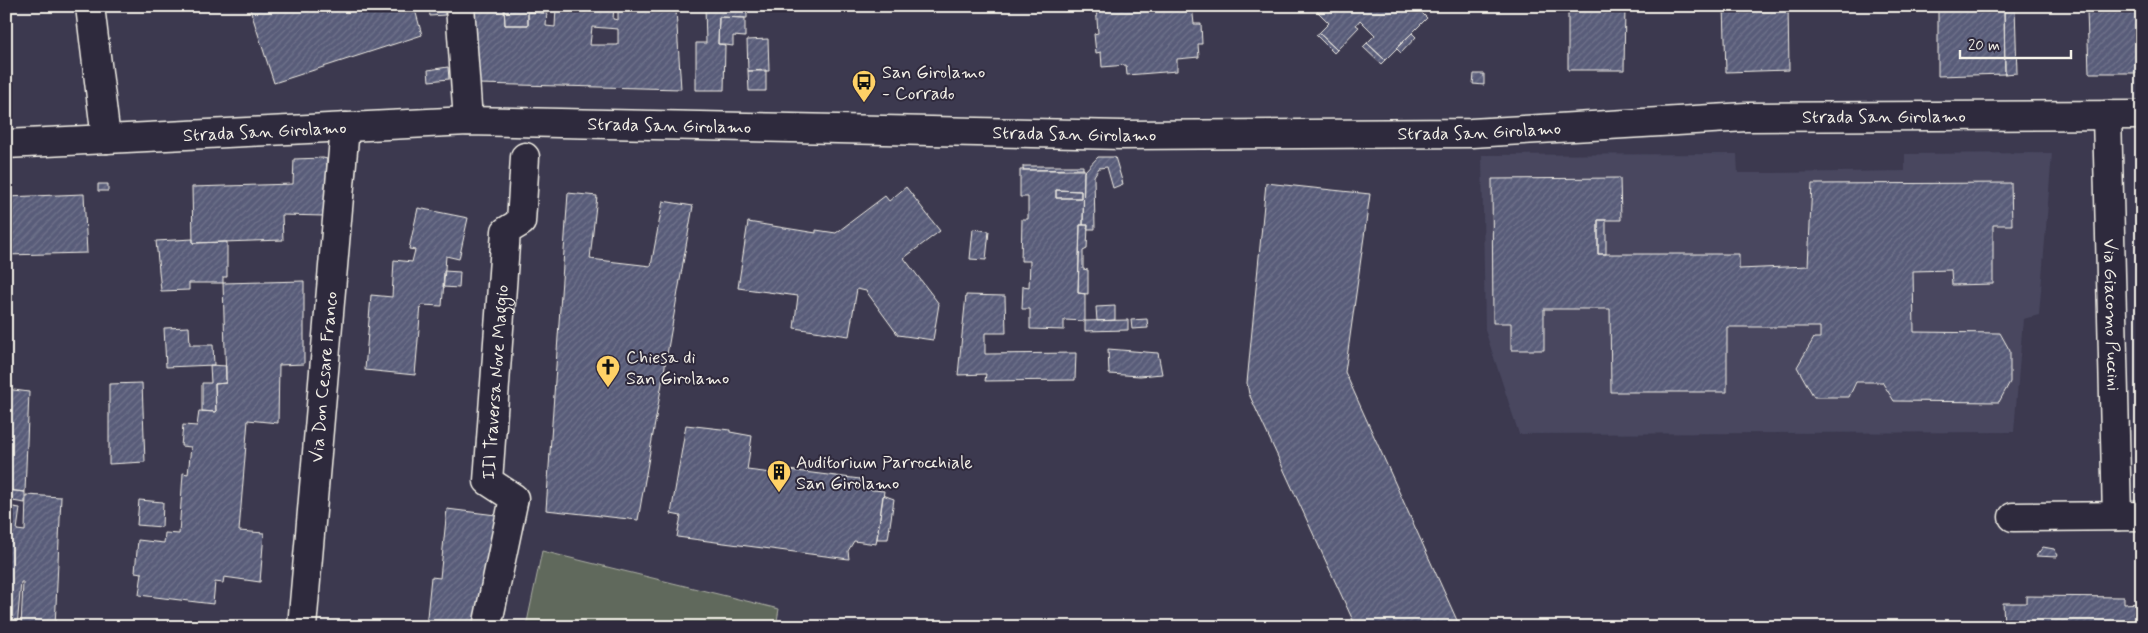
<svg xmlns="http://www.w3.org/2000/svg" width="2148" height="633" font-family="Mynerve,sans-serif">
  <defs>
    <pattern id="building-hatch" width="6" height="6" patternUnits="userSpaceOnUse" patternTransform="scale(1.25)"><rect width="6" height="6" fill="#595c79"/><path d="M-1 1l2-2M0 6l6-6M5 7l2-2" fill="none" stroke="#71748c"/></pattern>
  </defs>
  <rect width="100%" height="100%" fill="#3c394f"/>
  <filter id="ink" filterUnits="userSpaceOnUse"><feTurbulence type="fractalNoise" baseFrequency=".02" numOctaves="2"/><feDisplacementMap in="SourceGraphic" scale="10" xChannelSelector="R" yChannelSelector="G"/><feConvolveMatrix kernelMatrix="1 2 1 2 8 2 1 2 1" color-interpolation-filters="sRGB"/></filter>
  <g filter="url(#ink)">
    <path fill="#48475f" d="M2052,153L2039,315L2023,319L2014,432L1519,434L1485,330L1482,155L1737,154L1738,173H1773L1905,171V154Z"/>
    <path fill="#61695c" stroke="#aaada2" d="M542,551L779,609L776,627H526Z"/>
    <path fill="url(#building-hatch)" stroke="#f4f1e8" fill-rule="evenodd" d="M249,6H414L422,35L274,83Z
      M429,6H445V15L430,16Z
      M485,6H504L505,25H528V12L547,13L546,26L555,27L556,6H614L613,19L618,20V11L676,10L681,89L478,84L473,7ZM592,27L618,29V45H590Z
      M504,6H547V13L528,12V25H505Z
      M705,6H747V18L719,17L718,44H724L725,46L724,90H696V43H706Z
      M1096,6H1192L1194,24H1201L1202,44H1198L1199,57L1177,59V71L1127,75L1126,65L1102,67L1101,52L1096,53L1094,34L1098,33Z
      M1316,6H1415L1427,18L1385,60L1367,43L1375,35L1360,20L1356,25L1359,27L1337,50L1319,33L1329,23L1314,8Z
      M1568,6H1625L1624,70H1568Z
      M1724,6H1788L1789,70L1726,72Z
      M1938,6H2004L2005,74L1938,76Z
      M2004,6H2015L2017,73L2005,74Z
      M2084,6H2138V9L2140,8L2142,73H2089L2087,10H2084Z
      M719,17L745,18V37L733,36V46L718,44Z
      M1319,33L1337,50L1334,53L1316,35Z
      M1412,33L1416,37L1401,53L1396,48Z
      M768,39L769,71H748L747,40Z
      M1367,43L1385,60L1381,64L1363,47Z
      M448,67L449,79L429,81L428,70Z
      M766,70V91H749L748,71Z
      M1474,74H1484V85L1473,84Z
      M1098,157H1115L1123,184L1113,188L1107,167L1099,168L1094,176L1095,229H1087L1088,225H1083L1084,172Z
      M323,158L327,159L325,216L282,215L283,240L193,243L192,187L293,184L294,159Z
      M1023,166H1083V170H1023Z
      M1084,169L1083,225H1080L1078,293L1085,294V321L1064,320V330L1030,329V309H1022L1023,286L1029,287L1030,261H1021L1022,219H1028V197H1020V170ZM1056,190L1081,191V198H1056Z
      M1620,178L1621,220H1598V254H1739V269L1808,266L1812,184L2011,183L2012,225H1993V284L1952,285L1951,270L1913,271L1914,332L2000,333L2010,351V382L1999,402L1894,401L1882,382H1856L1849,397H1814L1797,367L1814,338H1820V327H1727V392H1611L1610,309H1544V350H1511V323H1493L1492,179Z
      M1266,183L1370,194L1345,372L1460,627H1356L1249,394L1247,383Z
      M98,184H108V191H98Z
      M906,187L940,231L904,258L939,304L933,340L898,335L866,291L857,289L849,336L794,328L798,296L738,288L748,222L816,233V230L836,233L885,196L889,201Z
      M1056,190L1081,191V198H1056Z
      M568,193L597,196L590,259L651,266L663,201L693,206L638,520L546,510Z
      M84,194L87,253L6,255V197Z
      M418,208L468,218L459,259L446,256L442,306L421,305L415,375L365,370L371,295L392,297L394,260L412,262L415,250L409,249Z
      M1598,220H1606V254H1598Z
      M1080,225H1088L1087,249L1083,251V269L1088,270V294L1078,293Z
      M973,229L989,231L986,260L970,259Z
      M193,239V243L227,242V277H223V283H189V290L161,291L156,241Z
      M444,271L460,272L459,288L443,287Z
      M304,281V364L279,365L278,423L248,420L239,531L264,533L260,582L224,577L223,583L215,582L213,604L139,595L142,573L135,572L138,540L164,543L165,533L179,534L183,473L188,474L191,447L181,446L183,425L197,426L199,411L216,412L215,384L226,383L223,283Z
      M966,295L1005,296L1006,333H985V354L1076,353L1075,380L985,381L986,374L958,375Z
      M1115,306V320L1097,321L1096,307Z
      M1147,319L1148,328L1132,329L1131,320Z
      M1128,320V330L1085,331V321Z
      M189,327L190,345H213L214,365L166,367L164,328Z
      M1108,349L1158,353L1162,374L1140,376L1109,374Z
      M210,365L226,366V383L215,384L216,412L202,411V383H211Z
      M142,383L145,462L109,464V384Z
      M6,389L29,392L25,492L6,490Z
      M686,425L730,430V432L752,436L747,470L772,473V468L860,479L862,489L884,491L876,544L854,541L848,551L849,559L677,537L681,516L671,514Z
      M6,490L25,492V503L6,500Z
      M26,495L61,497L55,627H21L23,582H21L17,627H6V506L20,508L17,530L25,531Z
      M883,495L894,499L888,539H877Z
      M139,500L163,502L162,527L137,525Z
      M447,509L496,515L489,589L477,625L460,623L459,627H426L431,577L440,578Z
      M2043,547L2054,549L2058,555L2057,557L2036,556Z
      M2026,596L2124,597V604L2142,603V627H2004L2003,603H2026Z"/>
    <g fill="none" stroke-linecap="round" stroke-linejoin="round">
      <defs>
        <g id="minor">
          <path d="M90,6L106,139"/>
          <path d="M460,6L468,121"/>
          <path id="s1" d="M2107,115L2117,516"/>
          <path id="s2" d="M6,144L468,121L1122,135L1471,133L1746,117L2142,115"/>
          <path d="M2013,517L2142,516"/>
          <path id="s3" d="M302,627L345,127"/>
          <path id="s4" d="M487,627L514,498L488,481L506,231L521,222L525,157"/>
        </g>
      </defs>
      <use href="#minor" stroke="#f4f1e8" stroke-width="31"/>
      <use href="#minor" stroke="#2f2a3d" stroke-width="28"/>
    </g>
  </g>
  <defs>
    <symbol id="bus-pin" viewBox="-11 -11 22 30"><path d="M0 17L-7.5 6A9.5 9.5 0 1 1 7.5 6Z" fill="#ffd166" stroke="#2f2a3d"/><path d="M-5-6H5V4H4V6H2V4H-2V6H-4V4H-5ZM-3.5-4V0h7V-4ZM-3.5 1.2v1.5H-2V1.2ZM2 1.2v1.5H3.5V1.2Z" fill="#111"/></symbol>
    <symbol id="church-pin" viewBox="-11 -11 22 30"><path d="M0 17L-7.5 6A9.5 9.5 0 1 1 7.5 6Z" fill="#ffd166" stroke="#2f2a3d"/><path d="M-1.2-6h2.4v3.5h3.3v2.4h-3.3V6h-2.4V-.1h-3.3v-2.4h3.3Z" fill="#111"/></symbol>
    <symbol id="building-pin" viewBox="-11 -11 22 30"><path d="M0 17L-7.5 6A9.5 9.5 0 1 1 7.5 6Z" fill="#ffd166" stroke="#2f2a3d"/><path d="M-4-6H4V6H1V3H-1V6H-4ZM-2.5-4.3h1.7v1.8h-1.7ZM.8-4.3h1.7v1.8H.8ZM-2.5-1h1.7V.8h-1.7ZM.8-1h1.7V.8H.8Z" fill="#111"/></symbol>
  </defs>
  <g fill-rule="evenodd">
    <use href="#bus-pin" x="850" y="68" width="28" height="38"/>
    <use href="#church-pin" x="594" y="353" width="28" height="38"/>
    <use href="#building-pin" x="765" y="458" width="28" height="38"/>
  </g>
  <g text-anchor="middle" stroke-width="4" stroke-linejoin="round" paint-order="stroke">
    <g font-size="18" fill="#f4f1e8" stroke="#2f2a3d" text-anchor="start">
      <text x="882" y="78">San Girolamo<tspan x="882" dy="21">- Corrado</tspan></text>
      <text x="626" y="363">Chiesa di<tspan x="626" dy="21">San Girolamo</tspan></text>
      <text x="796" y="468">Auditorium Parrocchiale<tspan x="796" dy="21">San Girolamo</tspan></text>
    </g>
    <g font-size="18" fill="#f4f1e8" stroke="#2f2a3d">
      <text dy="6" stroke="none"><textPath href="#s2" startOffset="1879">Strada San Girolamo</textPath></text>
      <text dy="6" stroke="none"><textPath href="#s2" startOffset="664">Strada San Girolamo</textPath></text>
      <text dy="6" stroke="none"><textPath href="#s2" startOffset="1474">Strada San Girolamo</textPath></text>
      <text dy="6" stroke="none"><textPath href="#s2" startOffset="259">Strada San Girolamo</textPath></text>
      <text dy="6" stroke="none"><textPath href="#s2" startOffset="1069">Strada San Girolamo</textPath></text>
      <text dy="6" stroke="none"><textPath href="#s1" startOffset="200">Via Giacomo Puccini</textPath></text>
      <text dy="6" stroke="none"><textPath href="#s3" startOffset="251">Via Don Cesare Franco</textPath></text>
      <text dy="6" stroke="none"><textPath href="#s4" startOffset="262">III Traversa Nove Maggio</textPath></text>
    </g>
  </g>
  <rect width="2148" height="633" fill="none" stroke="#2f2a3d" stroke-width="25"/>
  <rect x="12" y="12" width="2123" height="608" fill="none" stroke="#f4f1e8" stroke-width="2" filter="url(#ink)"/>
  <path d="M1960 50v8h111v-8" fill="none" stroke="#f4f1e8" stroke-width="2.5"/>
  <text x="1968" y="50" font-size="15" fill="#f4f1e8" stroke="#2f2a3d" stroke-width="4" paint-order="stroke">20 m</text>
</svg>
